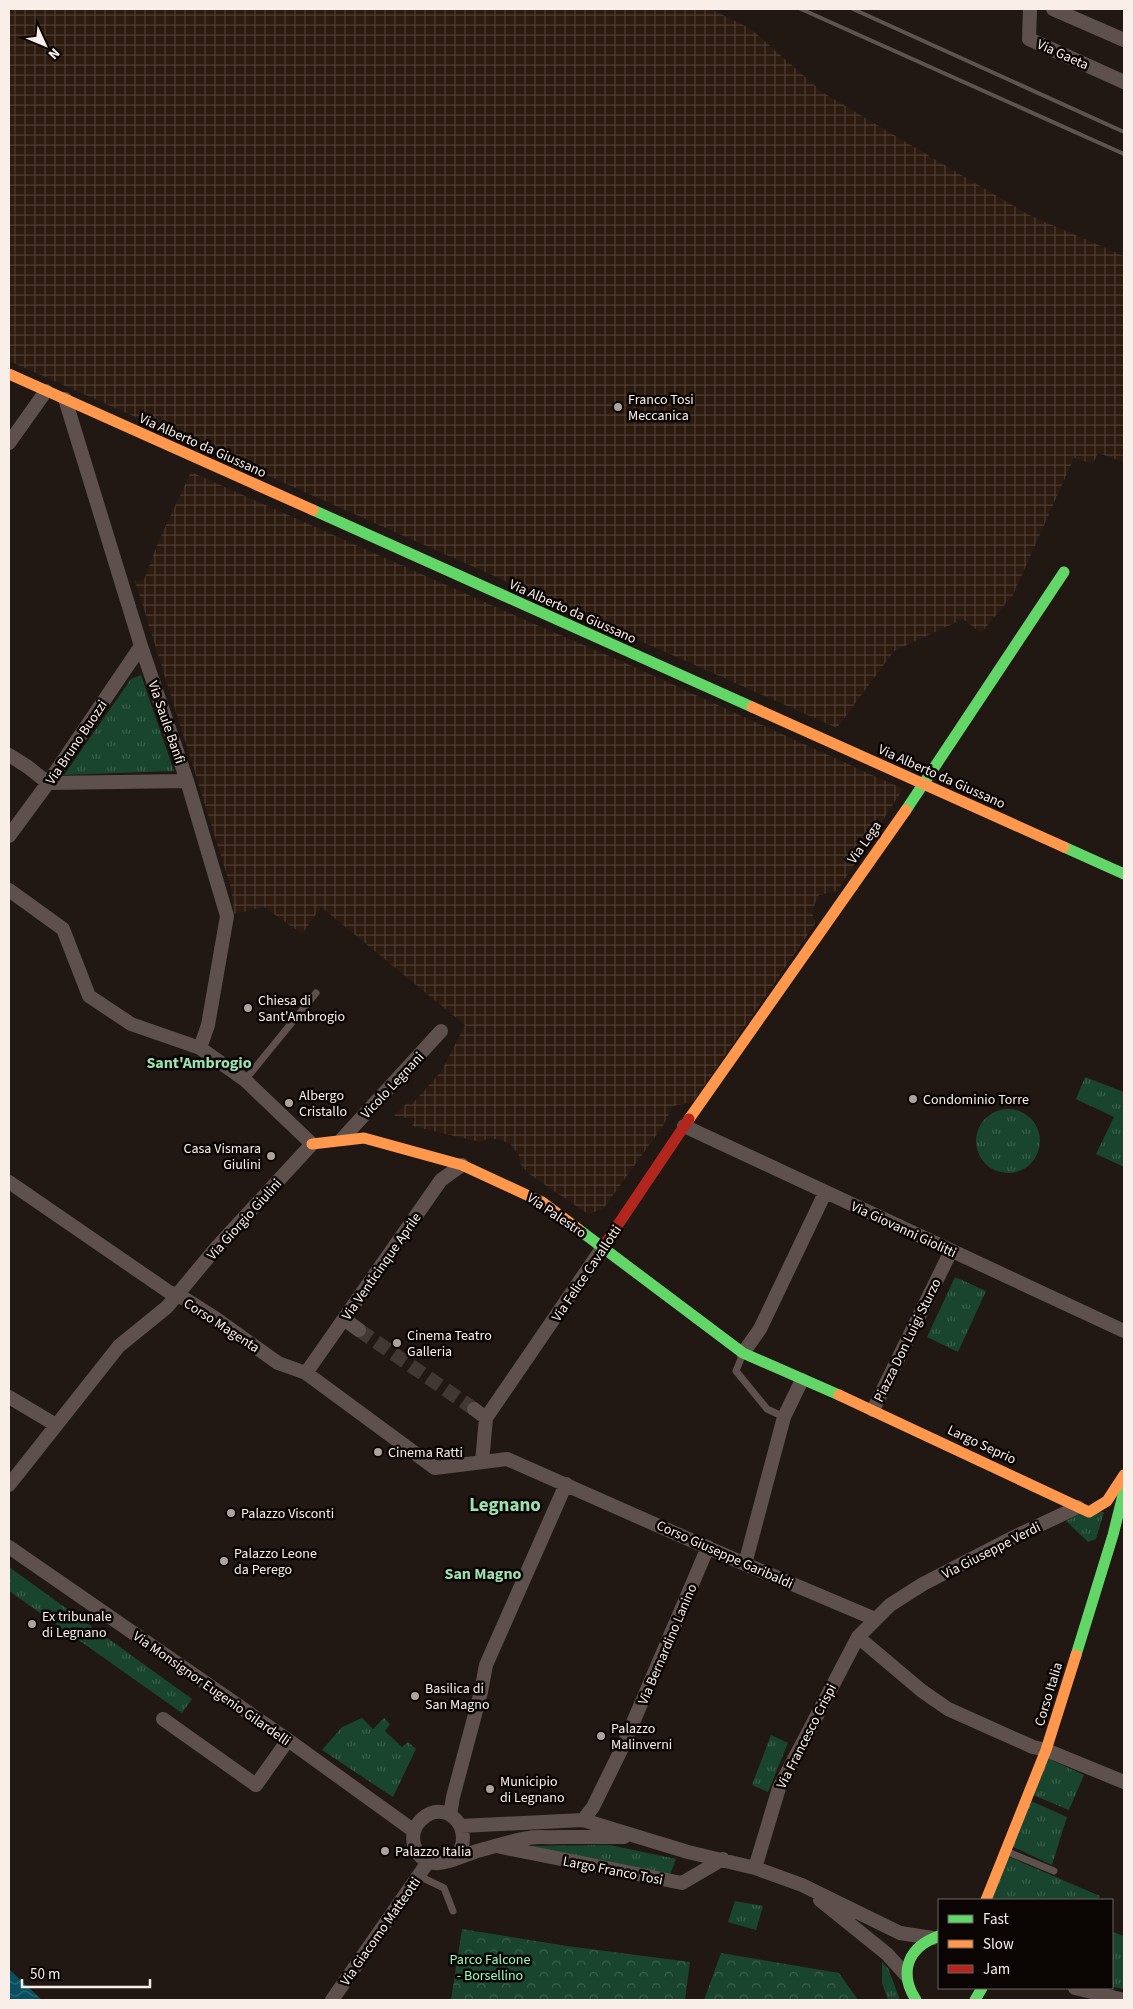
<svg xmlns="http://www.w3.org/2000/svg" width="1133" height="2009" font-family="'Source Sans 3',sans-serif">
  <defs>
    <pattern id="industrial-grid" width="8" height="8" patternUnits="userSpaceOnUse" patternTransform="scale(1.25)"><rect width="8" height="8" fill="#2d1b10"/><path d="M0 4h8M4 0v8" fill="none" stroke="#4c3c33"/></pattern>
    <pattern id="grass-tufts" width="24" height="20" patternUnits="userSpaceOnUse" patternTransform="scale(1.25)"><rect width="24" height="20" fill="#19452e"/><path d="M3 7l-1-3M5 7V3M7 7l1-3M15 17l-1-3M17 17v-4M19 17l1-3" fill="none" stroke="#3b604c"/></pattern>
    <pattern id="park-crowns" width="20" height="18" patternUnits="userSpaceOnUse" patternTransform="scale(1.25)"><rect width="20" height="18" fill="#19452e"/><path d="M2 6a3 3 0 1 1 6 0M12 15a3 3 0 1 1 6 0" fill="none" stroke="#3b604c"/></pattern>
    <pattern id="water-waves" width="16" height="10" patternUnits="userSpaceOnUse" patternTransform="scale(1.25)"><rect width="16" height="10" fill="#084f62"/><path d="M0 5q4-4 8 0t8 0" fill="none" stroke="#2d6978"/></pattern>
  </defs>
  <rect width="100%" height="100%" fill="#211814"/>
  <path fill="url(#industrial-grid)" d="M9,9H711L751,29L822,92L882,128L1029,215L1124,256V462L1098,453L1093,464L1074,458L1013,595L981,633L963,619L894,651L837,728L9,361Z
    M191,472L530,622L621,661L903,789L837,891L819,895L812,911L815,924L693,1102L673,1106L663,1126L603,1209L588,1214L529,1174L520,1164L519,1155L510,1144L501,1140L489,1138L480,1142L412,1126L415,1119L394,1116L408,1102L411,1105L441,1072L465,1025L321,907L302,934L264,907L234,914L231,888L135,581L144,580L159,540Z"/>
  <path fill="url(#grass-tufts)" d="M141,675L174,771L64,775L131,679Z
    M1085,1077L1124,1092V1167L1096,1154L1114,1117L1076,1099Z
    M976 1141a32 32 0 1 1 64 0a32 32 0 1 1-64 0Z
    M955,1277L986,1291L958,1352L927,1337Z
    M1084,1512H1104L1096,1539L1088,1542L1066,1521Z
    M9,1567L192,1699L182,1713L9,1591Z
    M362,1718L373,1729L384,1718L390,1724L385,1731L402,1747L408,1742L416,1749L393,1797L322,1750L342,1727Z
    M771,1735L788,1743L768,1792L752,1785Z
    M1047,1758L1084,1775L1069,1810L1033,1795Z
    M1029,1800L1067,1817L1052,1865L1011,1846Z
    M610,1845L676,1859L670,1875L527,1846Z
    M1000,1853L1100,1896L1099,1900H980Z
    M735,1901L763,1906L756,1930L728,1922Z
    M1112,1932L1124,1936V1989L1112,1987Z
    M882,1962L888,1968L900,2000H888L882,1983Z"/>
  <path fill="url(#park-crowns)" d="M462,1929L567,1946L690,1962L685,2000H451Z
    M721,1953L839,1973L858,2000H704Z"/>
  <path fill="url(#water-waves)" d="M9,1969L42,2000H9Z"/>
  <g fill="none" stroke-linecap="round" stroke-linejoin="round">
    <path stroke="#413834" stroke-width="14" stroke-dasharray="14 7" stroke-linecap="butt" d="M359,1330L474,1409"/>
    <path stroke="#5e514d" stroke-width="7" d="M245,1080L316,993
      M742,1356L736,1371L767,1409L784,1417
      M1008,1852L1054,1871
      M419,1876L444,1888L453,1911"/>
    <path stroke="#5e514d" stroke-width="14" d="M1030,9L1029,39L1124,82
      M1053,9L1124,40
      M65,399L141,646L187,781L227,916L208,1025L200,1048
      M9,443L46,391
      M9,755L28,767L48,783
      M48,783L187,781
      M9,836L48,783L141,646
      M9,890L63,929L89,996L131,1024L200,1048L245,1080L312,1144L216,1248L167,1307L119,1346L9,1485
      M684,1126L1124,1331
      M342,1139L441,1031
      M9,1182L169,1292L185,1299L215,1318L278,1363L306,1373L435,1468L507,1459L745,1564L875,1619
      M344,1319L359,1330
      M743,1353L760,1329L825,1193
      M306,1373L441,1180L462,1165
      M9,1397L56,1425
      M474,1409L486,1418
      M873,1410L951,1251
      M482,1462L486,1418L603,1247
      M9,1547L288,1740L414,1831
      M745,1564L784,1417L802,1380
      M858,1637L922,1691L948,1709L1033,1747L1046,1750L1124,1782
      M163,1719L256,1785L288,1740
      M450,1815L453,1797L481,1692L486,1665L566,1484
      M583,1820L593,1807L623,1746L708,1547
      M461,1826L583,1820L688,1852L755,1868L802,1885L900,1933L933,1938
      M501,1847L682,1883L723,1859
      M456,1857C477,1830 446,1797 422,1819C406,1833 413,1860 434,1863C444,1865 465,1855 477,1851C494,1847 512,1840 529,1838C539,1836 549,1838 559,1837C581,1837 603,1837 624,1837
      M755,1868L779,1788L858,1637L890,1605L923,1584L1014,1537L1078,1507
      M820,1900L887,1954L906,1975
      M1075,1988L1124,2000
      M332,2000L428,1862"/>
    <path stroke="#63d668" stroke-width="11" d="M313,510L752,707
      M906,810L1064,572
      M1064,847L1124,874
      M578,1229L743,1353L839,1395
      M1076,1655L1113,1535L1124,1491
      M916,2000C898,1972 908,1947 939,1936
      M975,2000L982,1988"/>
    <path stroke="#ff974d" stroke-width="11" d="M9,374L313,510
      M752,707L1064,847
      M689,1119L906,810
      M312,1144L364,1138L462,1165L542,1202L578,1229
      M839,1395L1089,1512L1107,1501L1124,1475
      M986,1900L1046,1750L1076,1655"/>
    <path stroke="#b3261e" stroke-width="11" d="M603,1247L689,1119"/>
    <path stroke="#5d5450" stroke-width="4" d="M801,9L1124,154
      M853,9L1124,132"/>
  </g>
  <g fill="#ada39e" stroke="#0a0503" stroke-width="2">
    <circle cx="618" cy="407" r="5"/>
    <circle cx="248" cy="1008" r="5"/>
    <circle cx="913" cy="1099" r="5"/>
    <circle cx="289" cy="1103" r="5"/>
    <circle cx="271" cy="1156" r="5"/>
    <circle cx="397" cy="1343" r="5"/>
    <circle cx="378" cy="1452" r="5"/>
    <circle cx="231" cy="1513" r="5"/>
    <circle cx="224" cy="1561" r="5"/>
    <circle cx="32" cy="1624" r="5"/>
    <circle cx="415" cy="1696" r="5"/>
    <circle cx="601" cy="1736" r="5"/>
    <circle cx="490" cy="1789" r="5"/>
    <circle cx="385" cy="1851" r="5"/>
  </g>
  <g text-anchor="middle" stroke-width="5" stroke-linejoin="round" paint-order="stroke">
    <g font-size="14" fill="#f9eee8" stroke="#0a0503">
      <text transform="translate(1063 54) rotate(24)" y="5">Via Gaeta</text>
      <text transform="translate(203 445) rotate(24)" y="5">Via Alberto da Giussano</text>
      <text transform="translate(573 611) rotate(24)" y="5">Via Alberto da Giussano</text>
      <text transform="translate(167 722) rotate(71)" y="5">Via Saule Banfi</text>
      <text transform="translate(76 742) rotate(-56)" y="5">Via Bruno Buozzi</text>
      <text transform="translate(942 776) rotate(24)" y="5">Via Alberto da Giussano</text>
      <text transform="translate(864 842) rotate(-55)" y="5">Via Lega</text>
      <text transform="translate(392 1085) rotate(-47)" y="5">Vicolo Legnani</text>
      <text transform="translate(557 1215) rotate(34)" y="5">Via Palestro</text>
      <text transform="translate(244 1219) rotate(-48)" y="5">Via Giorgio Giulini</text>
      <text transform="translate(904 1229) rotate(25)" y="5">Via Giovanni Giolitti</text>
      <text transform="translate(381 1266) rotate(-55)" y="5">Via Venticinque Aprile</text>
      <text transform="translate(586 1273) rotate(-56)" y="5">Via Felice Cavallotti</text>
      <text transform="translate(222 1325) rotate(33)" y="5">Corso Magenta</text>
      <text transform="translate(907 1340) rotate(-64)" y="5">Piazza Don Luigi Sturzo</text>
      <text transform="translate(982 1444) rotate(25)" y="5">Largo Seprio</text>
      <text transform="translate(991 1550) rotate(-27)" y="5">Via Giuseppe Verdi</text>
      <text transform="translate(725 1554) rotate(24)" y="5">Corso Giuseppe Garibaldi</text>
      <text transform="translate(667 1644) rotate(-67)" y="5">Via Bernardino Lanino</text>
      <text transform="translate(212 1688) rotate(35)" y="5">Via Monsignor Eugenio Gilardelli</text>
      <text transform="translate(1048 1694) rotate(-73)" y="5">Corso Italia</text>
      <text transform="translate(806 1736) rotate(-63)" y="5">Via Francesco Crispi</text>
      <text transform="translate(613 1870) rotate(11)" y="5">Largo Franco Tosi</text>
      <text transform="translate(380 1931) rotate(-55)" y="5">Via Giacomo Matteotti</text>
    </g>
    <g font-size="14" fill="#f9eee8" stroke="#0a0503" text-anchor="start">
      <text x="628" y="404">Franco Tosi<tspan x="628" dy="16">Meccanica</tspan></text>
      <text x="258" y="1005">Chiesa di<tspan x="258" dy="16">Sant'Ambrogio</tspan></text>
      <text x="299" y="1100">Albergo<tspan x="299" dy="16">Cristallo</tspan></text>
      <text x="923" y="1104">Condominio Torre</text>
      <text x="261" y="1153" text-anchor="end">Casa Vismara<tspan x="261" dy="16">Giulini</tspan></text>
      <text x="407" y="1340">Cinema Teatro<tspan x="407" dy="16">Galleria</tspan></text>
      <text x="388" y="1457">Cinema Ratti</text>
      <text x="241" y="1518">Palazzo Visconti</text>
      <text x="234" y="1558">Palazzo Leone<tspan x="234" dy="16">da Perego</tspan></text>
      <text x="42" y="1621">Ex tribunale<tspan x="42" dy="16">di Legnano</tspan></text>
      <text x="425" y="1693">Basilica di<tspan x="425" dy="16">San Magno</tspan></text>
      <text x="611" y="1733">Palazzo<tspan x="611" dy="16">Malinverni</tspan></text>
      <text x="500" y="1786">Municipio<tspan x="500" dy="16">di Legnano</tspan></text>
      <text x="395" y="1856">Palazzo Italia</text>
    </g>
    <g font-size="14" fill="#95fbc1" stroke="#0a0503">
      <text x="490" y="1964">Parco Falcone<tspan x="490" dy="16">- Borsellino</tspan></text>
    </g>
    <g font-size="16" font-weight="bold" fill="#9ce2af" stroke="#0a0503">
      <text x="199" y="1068">Sant'Ambrogio</text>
      <text x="483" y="1579">San Magno</text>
    </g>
    <g font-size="19" font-weight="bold" fill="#9ce2af" stroke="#0a0503">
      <text x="505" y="1511">Legnano</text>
    </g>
  </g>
  <rect width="1133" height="2009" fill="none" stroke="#f9eee8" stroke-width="20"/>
  <rect x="938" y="1899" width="175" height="90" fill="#0a0503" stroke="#6a625f"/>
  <rect x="948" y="1915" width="25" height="8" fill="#63d668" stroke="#6a625f"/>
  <text x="983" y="1924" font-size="15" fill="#f9eee8">Fast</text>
  <rect x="948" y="1940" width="25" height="8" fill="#ff974d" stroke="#6a625f"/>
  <text x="983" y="1949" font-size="15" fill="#f9eee8">Slow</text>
  <rect x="948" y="1965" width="25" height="8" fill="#b3261e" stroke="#6a625f"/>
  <text x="983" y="1974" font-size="15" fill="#f9eee8">Jam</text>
  <g transform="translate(45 45) rotate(134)" stroke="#0a0503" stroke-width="4" paint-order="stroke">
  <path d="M0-4L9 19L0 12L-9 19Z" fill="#f9eee8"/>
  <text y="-8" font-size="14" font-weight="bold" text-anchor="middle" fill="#f9eee8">N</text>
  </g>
  <path d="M22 1979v8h128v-8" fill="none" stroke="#f9eee8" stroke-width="2.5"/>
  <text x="30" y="1979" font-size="15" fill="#f9eee8" stroke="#0a0503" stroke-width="4" paint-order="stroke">50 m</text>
</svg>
